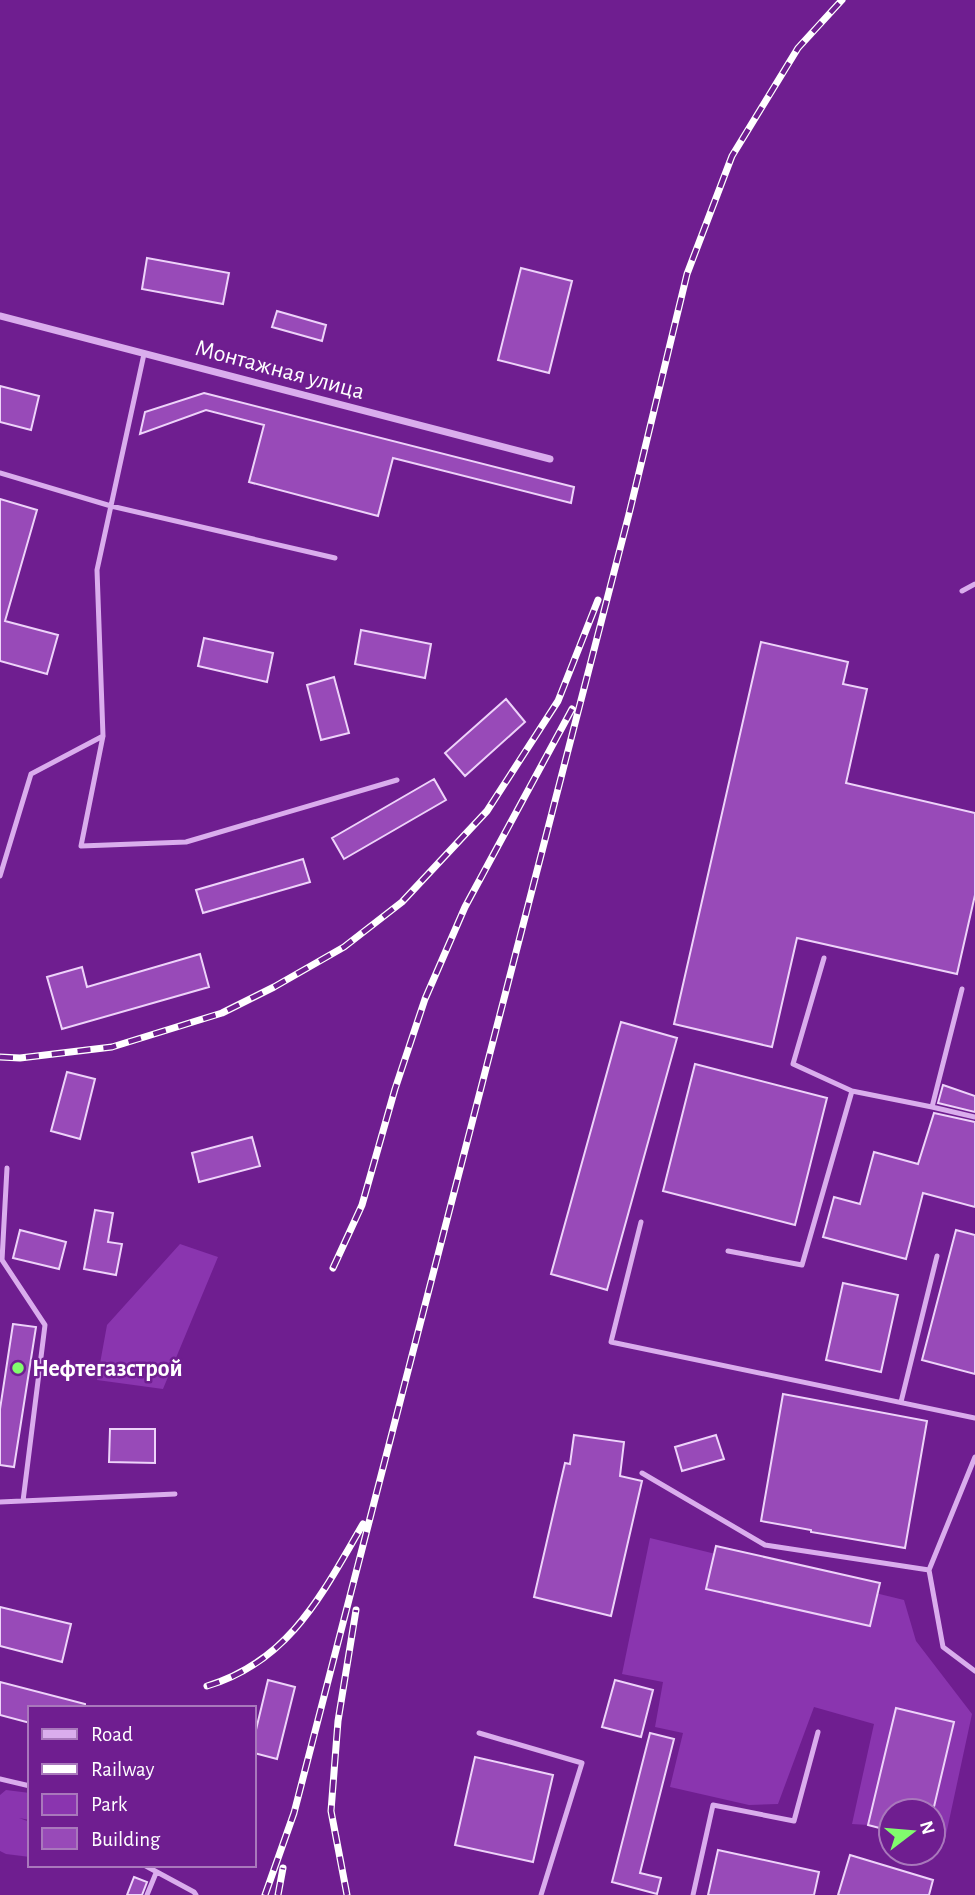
<svg xmlns="http://www.w3.org/2000/svg" width="975" height="1895" font-family="'Alegreya Sans',sans-serif">
  <rect width="100%" height="100%" fill="#6f1e90"/>
  <path fill="#8a35af" d="M180,1244L218,1257L163,1389L97,1380L107,1325Z
    M650,1538L904,1600L916,1641L972,1714L944,1844L933,1842V1811H891V1831L868,1825L852,1824L874,1724L814,1707L778,1804L749,1805L670,1787L683,1733L655,1727L663,1682L622,1674Z
    M6,1790L30,1793V1820L19,1818L30,1822V1857L6,1854L0,1851V1795Z"/>
  <path fill="#984ab8" stroke="#eed3fa" stroke-width="2" d="M147,258L229,273L223,304L142,289Z
    M521,268L572,281L549,373L498,360Z
    M277,311L326,325L322,341L272,327Z
    M0,386L39,396L31,430L0,422Z
    M204,393L574,487L571,503L393,458L378,516L249,482L264,425L206,410L140,434L145,412Z
    M0,499L37,510L5,621L58,635L47,674L0,661Z
    M361,630L431,644L425,678L355,664Z
    M204,638L273,653L267,682L198,666Z
    M761,642L848,662L843,684L867,689L846,783L975,813V895L957,974L797,938L772,1047L674,1024Z
    M334,677L349,733L321,740L307,685Z
    M506,699L525,722L465,776L445,753Z
    M434,779L446,800L344,859L332,838Z
    M303,859L310,882L203,913L196,890Z
    M200,954L209,987L62,1029L47,977L82,967L87,987Z
    M621,1022L677,1038L607,1290L551,1274Z
    M695,1064L827,1098L795,1225L663,1191Z
    M67,1072L95,1079L80,1139L51,1131Z
    M943,1085L975,1096V1112L938,1103Z
    M934,1113L975,1122V1207L923,1193L906,1259L823,1237L834,1197L860,1204L874,1152L918,1164Z
    M252,1137L260,1166L199,1182L192,1153Z
    M95,1210L113,1213L108,1242L122,1244L116,1275L84,1269Z
    M20,1230L66,1242L59,1269L13,1258Z
    M956,1230L975,1235V1374L922,1360Z
    M843,1283L898,1295L881,1372L826,1360Z
    M13,1324L36,1327L14,1467L0,1465V1409Z
    M783,1394L927,1421L905,1548L811,1532V1530L761,1521Z
    M110,1429H155V1463L109,1462Z
    M574,1435L624,1442L620,1476L642,1481L611,1616L534,1597L565,1463L570,1464Z
    M716,1435L724,1459L682,1471L675,1447Z
    M716,1546L880,1583L870,1626L706,1589Z
    M0,1607L71,1624L62,1662L0,1646Z
    M268,1680L295,1687L277,1759L254,1753V1738Z
    M615,1680L653,1690L641,1737L602,1727Z
    M0,1682L85,1704V1708H30V1723L0,1715Z
    M896,1708L954,1722L933,1811H891V1831L868,1825Z
    M650,1733L674,1739L640,1873L661,1878L657,1894L612,1882Z
    M475,1757L553,1775L533,1862L455,1845Z
    M718,1850L819,1872L814,1895H708Z
    M850,1855L933,1880L929,1895H838Z
    M134,1877L147,1882L142,1895H127Z"/>
  <g fill="none" stroke-linecap="round" stroke-linejoin="round">
    <path stroke="#daaded" stroke-width="5" d="M144,354L97,570L103,736L81,846L186,842L397,780
      M0,473L111,506L335,558
      M962,591L975,584
      M0,876L31,774L103,736
      M824,958L793,1064L852,1091
      M962,989L932,1107L975,1117
      M7,1168L2,1260L45,1325L23,1501
      M641,1222L611,1342L975,1418
      M728,1251L802,1265L852,1091L932,1107
      M901,1402L937,1256
      M642,1473L765,1545L929,1570L943,1647L975,1671
      M0,1502L175,1494
      M929,1570L975,1457
      M479,1733L582,1763L541,1895
      M0,1779L30,1786
      M144,1865L194,1892L196,1895
      M147,1895L156,1873
      M693,1895L713,1805L794,1821L818,1732"/>
    <path stroke="#daaded" stroke-width="7" d="M0,316L550,459"/>
    <defs>
      <path id="rail" d="M0,1057L20,1058L112,1047L222,1013L274,987L344,947L402,902L487,811L558,701L598,600
        M333,1268L362,1205L395,1089L425,999L465,907L572,709
        M207,1686C290,1661 322,1594 363,1524
        M265,1895L294,1813L629,514L687,274L732,156L798,48L842,0
        M278,1895L283,1868
        M347,1895L331,1811L338,1721L356,1610"/>
    </defs>
    <use href="#rail" stroke="#fff" stroke-width="7"/>
    <use href="#rail" stroke="#6f1e90" stroke-width="4.5" stroke-dasharray="13" stroke-linecap="butt"/>
  </g>
  <circle fill="#81fc6d" stroke="#6f1e90" stroke-width="2.5" cx="18" cy="1368" r="7"/>
  <g text-anchor="middle" stroke-width="5" stroke-linejoin="round" paint-order="stroke">
    <g font-size="24" fill="#fff" stroke="#6f1e90">
      <text transform="translate(280 369) rotate(15)" y="8">Монтажная улица</text>
    </g>
    <g font-size="24" font-weight="bold" fill="#fff" stroke="#6f1e90" text-anchor="start">
      <text x="32" y="1376">Нефтегазстрой</text>
    </g>
  </g>
  <rect x="28" y="1706" width="228" height="161" fill="#6f1e90" stroke="#a978bc" stroke-width="2"/>
  <rect x="42" y="1729" width="35" height="10" fill="#daaded" stroke="#a978bc" stroke-width="2"/>
  <text x="91" y="1741" font-size="21" fill="#ffffff">Road</text>
  <rect x="42" y="1764" width="35" height="10" fill="#ffffff" stroke="#a978bc" stroke-width="2"/>
  <text x="91" y="1776" font-size="21" fill="#ffffff">Railway</text>
  <rect x="42" y="1794" width="35" height="21" fill="#8a35af" stroke="#a978bc" stroke-width="2"/>
  <text x="91" y="1811" font-size="21" fill="#ffffff">Park</text>
  <rect x="42" y="1828" width="35" height="21" fill="#984ab8" stroke="#a978bc" stroke-width="2"/>
  <text x="91" y="1846" font-size="21" fill="#ffffff">Building</text>
  <g transform="translate(912 1832) rotate(74)"><circle r="33" fill="#6f1e90" stroke="#a978bc" stroke-width="2"/>
  <path d="M0-5L12 26L0 18L-12 26Z" fill="#81fc6d"/>
  <text y="-10" font-size="19" font-weight="bold" text-anchor="middle" fill="#ffffff">N</text>
  </g>
</svg>
